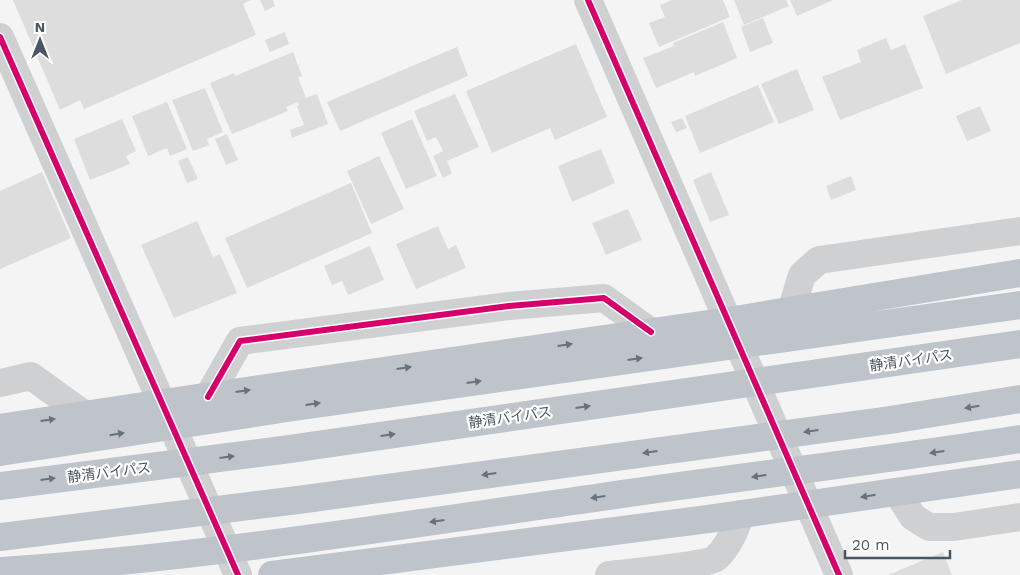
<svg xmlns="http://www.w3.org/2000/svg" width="1020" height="575" font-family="'Work Sans','Noto Sans JP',sans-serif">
  <rect width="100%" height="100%" fill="#f4f4f4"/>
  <path fill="#ddddde" d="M13,0H251L243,4L256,35L84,109L80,100L60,110Z
    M260,0H273L275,6L265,11Z
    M672,0H723L730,17L659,47L649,23L665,17L660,5Z
    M734,0H786L789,6L744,25Z
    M790,0H833L797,16Z
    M962,0H1020V43L946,74L923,16Z
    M763,18L773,43L750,52L741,27Z
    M723,22L737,58L695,76L694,72L656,88L643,58L674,46L673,43Z
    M285,32L289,44L270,52L265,40Z
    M886,38L891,50L905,44L923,88L840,120L822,77L861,62L857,50Z
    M576,44L607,117L555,140L550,128L492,153L466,91Z
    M457,47L468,76L340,131L327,102Z
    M293,52L302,76L298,77L306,98L317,94L328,124L292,138L290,130L304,125L297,106H299L298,102L286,107L288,111L232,134L210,83L234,73L235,76Z
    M797,69L814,110L779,124L761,84Z
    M758,85L774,122L700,153L685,116Z
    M205,88L223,132L207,139L209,145L193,151L172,100Z
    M455,94L479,147L447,161L452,173L443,178L433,156L443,151L436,137L427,141L414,111Z
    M167,102L187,149L170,156L167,148L148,156L132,116Z
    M980,106L991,131L967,141L956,116Z
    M682,118L687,128L676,132L671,122Z
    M122,119L136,151L126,156L130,164L90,180L74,139Z
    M412,119L437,176L406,189L381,133Z
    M227,134L238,160L226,165L215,139Z
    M601,149L615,183L572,202L558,166Z
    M379,156L404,209L371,224L347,171Z
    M188,157L198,179L187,183L178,161Z
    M42,172L71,238L0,269V191Z
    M711,172L729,215L710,222L693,180Z
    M851,176L856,190L831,200L826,186Z
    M351,183L372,233L247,288L225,238Z
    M628,209L642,240L606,255L592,223Z
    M197,221L213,257L220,254L237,293L174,318L141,245Z
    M438,226L448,249L456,245L466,268L416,289L396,244Z
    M370,246L384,280L348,295L342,281L332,285L324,266Z
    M943,552L952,575H888Z"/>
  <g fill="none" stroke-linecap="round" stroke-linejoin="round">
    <path stroke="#ced0d2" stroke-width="28" d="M588,0L839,575
      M0,37L238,575
      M791,311L802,275L819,260L1020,231
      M0,383L31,376L85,415
      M208,397L240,341L509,306L604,298L651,332
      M897,492L913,517L929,527H954L1020,517
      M609,575C626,573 707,565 716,558C729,546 735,530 741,514"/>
    <path stroke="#bec4c9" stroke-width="28" d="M0,428L163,403L729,321L1020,273
      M0,452L287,408L1020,305
      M0,486L290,449L1020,344
      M0,537L298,500L890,420L1020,399
      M0,571C200,558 397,526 595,498C737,477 879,461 1020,439
      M272,575L708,519L1020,474"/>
    <defs>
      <path id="cycleway" d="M588,0L839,575
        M0,37L238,575
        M208,397L240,341L509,306L604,298L651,332"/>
    </defs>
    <use href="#cycleway" stroke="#fff" stroke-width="9"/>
    <use href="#cycleway" stroke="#d6006c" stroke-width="6"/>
  </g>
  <defs><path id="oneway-solid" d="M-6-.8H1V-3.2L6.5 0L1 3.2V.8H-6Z" transform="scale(1.25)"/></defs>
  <g fill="#67727b">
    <use href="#oneway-solid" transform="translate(565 345) rotate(-8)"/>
    <use href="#oneway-solid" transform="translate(635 359) rotate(-8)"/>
    <use href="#oneway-solid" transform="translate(404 368) rotate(-8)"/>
    <use href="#oneway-solid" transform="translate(474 382) rotate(-8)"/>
    <use href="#oneway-solid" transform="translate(243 391) rotate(-8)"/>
    <use href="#oneway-solid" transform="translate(313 404) rotate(-8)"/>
    <use href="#oneway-solid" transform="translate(583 407) rotate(-8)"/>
    <use href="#oneway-solid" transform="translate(972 407) rotate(171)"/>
    <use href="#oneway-solid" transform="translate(48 420) rotate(-8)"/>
    <use href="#oneway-solid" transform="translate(811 431) rotate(172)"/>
    <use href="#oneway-solid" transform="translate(117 434) rotate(-9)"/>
    <use href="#oneway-solid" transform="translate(388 435) rotate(-8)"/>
    <use href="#oneway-solid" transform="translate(650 452) rotate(172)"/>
    <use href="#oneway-solid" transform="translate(937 452) rotate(172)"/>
    <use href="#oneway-solid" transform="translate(227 457) rotate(-7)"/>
    <use href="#oneway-solid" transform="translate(489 474) rotate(172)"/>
    <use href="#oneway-solid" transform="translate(759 476) rotate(172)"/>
    <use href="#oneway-solid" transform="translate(48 479) rotate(-7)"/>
    <use href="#oneway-solid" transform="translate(868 496) rotate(171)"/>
    <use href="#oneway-solid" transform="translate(598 497) rotate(172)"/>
    <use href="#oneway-solid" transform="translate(437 521) rotate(172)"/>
  </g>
  <g text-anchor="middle" stroke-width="4.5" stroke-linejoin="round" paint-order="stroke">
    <g font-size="14" fill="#4a5661" stroke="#fff">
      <text transform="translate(911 360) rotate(-8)" y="5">静清バイパス</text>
      <text transform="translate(510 417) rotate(-8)" y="5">静清バイパス</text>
      <text transform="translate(109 472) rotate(-7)" y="5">静清バイパス</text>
    </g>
  </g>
  <g transform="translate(40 40)" stroke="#ffffff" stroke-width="4" paint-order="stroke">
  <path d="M0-4L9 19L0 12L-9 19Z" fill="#4a5661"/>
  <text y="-8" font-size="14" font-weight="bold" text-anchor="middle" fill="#4a5661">N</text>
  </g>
  <path d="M845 550v8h105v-8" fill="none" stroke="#4a5661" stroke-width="2.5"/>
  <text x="852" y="550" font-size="15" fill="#4a5661" stroke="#ffffff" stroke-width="4" paint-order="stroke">20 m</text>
</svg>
